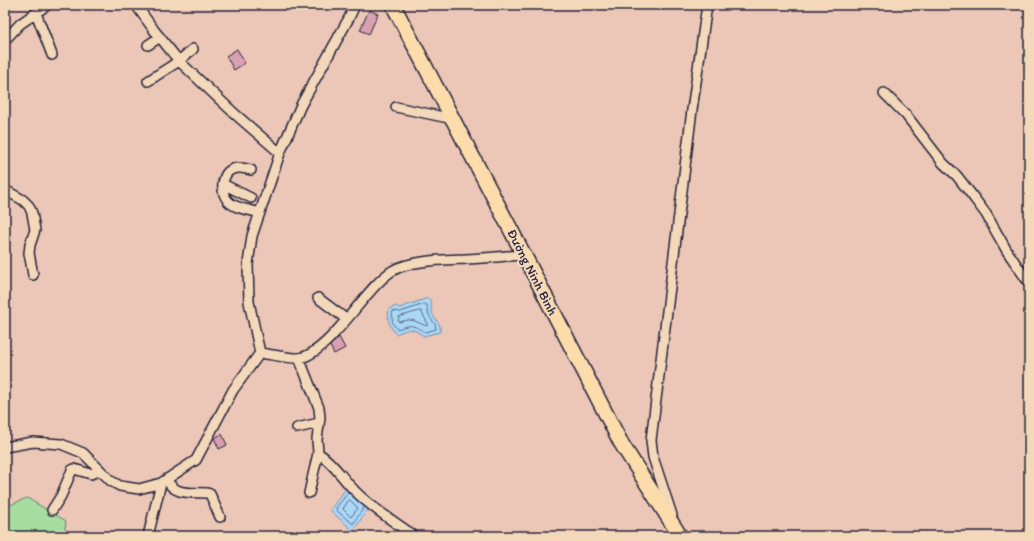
<svg xmlns="http://www.w3.org/2000/svg" width="1034" height="541" font-family="Itim,sans-serif">
  <rect width="100%" height="100%" fill="#ecc7b7"/>
  <filter id="ink" filterUnits="userSpaceOnUse"><feTurbulence type="fractalNoise" baseFrequency=".025" numOctaves="2"/><feDisplacementMap in="SourceGraphic" scale="8" xChannelSelector="R" yChannelSelector="G"/><feConvolveMatrix kernelMatrix="1 2 1 2 8 2 1 2 1" color-interpolation-filters="sRGB"/></filter>
  <g filter="url(#ink)">
    <path fill="#a7dda0" stroke="#64806e" d="M27,498L66,521L64,536H5V507Z"/>
    <path fill="#abd7f7" stroke="#748fac" d="M428,298L431,301C431,307 431,312 434,317C438,323 441,324 440,332L424,336C410,327 411,328 396,334C389,326 387,320 389,309L396,306L399,308Z
      M348,486L370,506L353,531L330,510Z"/>
    <g fill="none" stroke-linecap="round" stroke-linejoin="round">
      <path stroke="#596a86" stroke-width="1" d="M425,304L427,305C427,313 430,318 435,324L436,329L426,332C414,326 412,323 398,329C392,326 391,318 393,311L400,312Z
        M421,311L428,324L427,326C416,323 414,317 400,322L398,321L399,317Z
        M349,493L347,494L336,508L337,511L353,524L364,507
        M350,500L358,508L351,517L343,509L348,501Z"/>
    </g>
    <path fill="#d8a0b1" stroke="#22223b" d="M369,10L378,14L369,34L360,30Z
      M237,49L245,63L234,70L226,56Z
      M339,337L345,348L334,354L330,346Z
      M222,434L227,445L219,449L214,438Z"/>
    <g fill="none" stroke-linecap="round" stroke-linejoin="round">
      <defs>
        <path id="minor" d="M136,5L154,30L179,61L235,114L280,153
          M36,13L52,55
          M5,40L20,24L47,5
          M148,45L160,37
          M148,81L179,61L193,49
          M884,93L906,115L943,163L957,176L971,194L986,214L1007,251L1029,283
          M396,107L453,119
          M251,170C237,166 225,167 223,184C222,190 224,196 228,201C235,209 251,210 260,213
          M223,184L251,198
          M5,190L23,200L29,206L32,213L35,230L30,245L29,253L33,275
          M318,298L346,319
          M260,353C269,354 292,359 299,358C329,354 365,288 392,271C409,260 446,260 466,259C486,258 505,256 524,255
          M299,358L319,408L320,418L317,439L318,453C333,462 342,478 354,490C371,508 394,521 414,536
          M297,428L319,423
          M5,447L33,442L61,444L83,453L111,481L120,486L139,489L161,483L196,460L233,390L260,353L249,302L248,264L252,236L280,153L301,105L349,18L355,5
          M167,479C173,496 192,492 207,493L210,494L220,517
          M309,493L318,453
          M52,510L61,496L72,470L74,469L91,474L100,470
          M672,515L653,457L651,440L692,110L707,5
          M148,536L161,483"/>
        <path id="highway" d="M393,5L524,255L621,443L680,536"/>
      </defs>
      <use href="#minor" stroke="#22223b" stroke-width="12"/>
      <use href="#highway" stroke="#22223b" stroke-width="17"/>
      <use href="#minor" stroke="#f4d8ba" stroke-width="9"/>
      <use href="#highway" stroke="#fddcac" stroke-width="14"/>
    </g>
  </g>
  <g text-anchor="middle" stroke-width="4" stroke-linejoin="round" paint-order="stroke">
    <g font-size="13" fill="#22223b" stroke="#f4d8ba">
      <text transform="translate(533 272) rotate(63)" y="5">Đường Ninh Bình</text>
    </g>
  </g>
  <rect width="1034" height="541" fill="none" stroke="#f4d8ba" stroke-width="20"/>
  <rect x="10" y="10" width="1014" height="521" fill="none" stroke="#22223b" stroke-width="1.5" filter="url(#ink)"/>
</svg>
